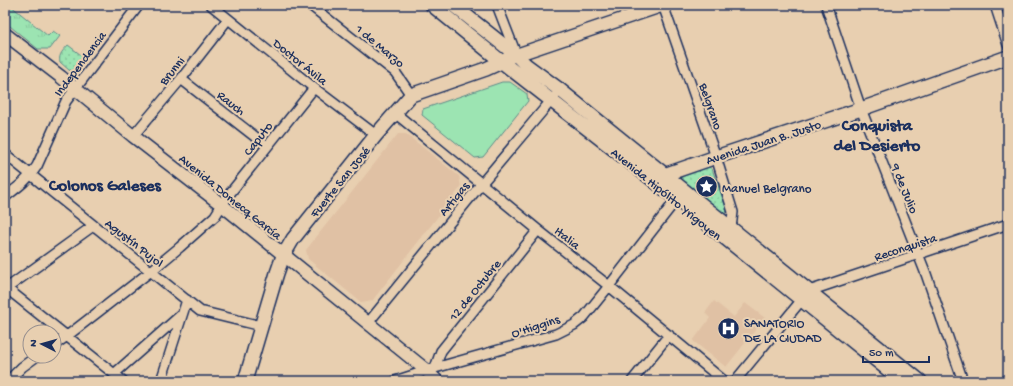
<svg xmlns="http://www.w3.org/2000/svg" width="1013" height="386" font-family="'Gochi Hand',sans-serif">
  <defs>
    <pattern id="grass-tufts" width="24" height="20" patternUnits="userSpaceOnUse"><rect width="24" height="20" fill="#9ce4b2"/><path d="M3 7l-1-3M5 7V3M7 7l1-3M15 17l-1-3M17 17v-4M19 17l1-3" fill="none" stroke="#86c49c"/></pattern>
    <pattern id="park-dots" width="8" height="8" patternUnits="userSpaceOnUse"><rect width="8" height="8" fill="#9ce4b2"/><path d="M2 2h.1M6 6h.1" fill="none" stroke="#86c49c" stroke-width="1.8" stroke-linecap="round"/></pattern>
  </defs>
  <rect width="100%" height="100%" fill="#e8cfb0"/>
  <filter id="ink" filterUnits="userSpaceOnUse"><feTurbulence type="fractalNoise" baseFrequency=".025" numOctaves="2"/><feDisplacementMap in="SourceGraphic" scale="8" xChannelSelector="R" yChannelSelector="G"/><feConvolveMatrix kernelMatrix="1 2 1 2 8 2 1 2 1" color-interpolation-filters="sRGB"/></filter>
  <g filter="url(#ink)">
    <path fill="#e0c1a4" d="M398,134H406L459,176L461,187L372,301L362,303L308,259L306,250Z
      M714,301L734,317L745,303L765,318L726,367L693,341L710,318L705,313Z"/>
    <path fill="url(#grass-tufts)" stroke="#5c8a88" d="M7,5H10L48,36L53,31L60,36L50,49H38L5,22V7Z"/>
    <path fill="url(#park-dots)" stroke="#5c8a88" d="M68,45L85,58C81,63 77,70 70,71L60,62C58,54 64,50 68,45Z
      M709,167L712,169L727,210L726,213L724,214L680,179L681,177Z"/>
    <path fill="#9ce4b2" stroke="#5c8a88" d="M502,82H510L527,94L528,101L483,157L475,158L422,115L423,109Z"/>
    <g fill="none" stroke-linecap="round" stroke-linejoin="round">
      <defs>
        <path id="minor" d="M211,5L314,88L376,135
          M310,5L395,72L411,95
          M497,5L516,54
          M663,5L716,157L733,212L731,228L728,231
          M826,5L861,109L926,274L963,381
          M995,5L1008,45
          M181,79L267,146
          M395,113L538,230L609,286L724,381
          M133,136L181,79L228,19
          M5,154L200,311L261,326
          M5,197C18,187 28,180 37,166L66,101L139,5
          M5,287L123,381
          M7,288L93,226
          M368,323L482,183L555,96
          M54,345L67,336L151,271L180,247L215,216L227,197L314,88
          M435,368L441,351L538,230
          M114,374L182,314
          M8,381L22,367L37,356
          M161,381L187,300
          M395,381L435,368L556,334L574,325L584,317L609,286L676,200
          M632,381L669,335
          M735,381L809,291L1008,224"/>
        <path id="tertiary" d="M5,34L61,77L133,136L222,205L426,370L437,381
          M516,55L664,5"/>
        <path id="secondary" d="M432,5L502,62L657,183L902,381
          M453,5L516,55L526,65L560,90L920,381
          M659,180L664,175L716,157L861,109L1008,57
          M245,381L277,273L283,256L293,239L376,135L411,95L486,69L508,59"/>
      </defs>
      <use href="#minor" stroke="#1b2f5e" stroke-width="12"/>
      <use href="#tertiary" stroke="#1b2f5e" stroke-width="15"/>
      <use href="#secondary" stroke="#1b2f5e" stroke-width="16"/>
      <use href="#minor" stroke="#e8cfb0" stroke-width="9"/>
      <use href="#tertiary" stroke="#e8cfb0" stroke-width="12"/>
      <use href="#secondary" stroke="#e8cfb0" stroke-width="13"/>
    </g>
  </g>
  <defs>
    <symbol id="sight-disc" viewBox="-11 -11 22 22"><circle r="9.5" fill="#1b2f5e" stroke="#e8cfb0"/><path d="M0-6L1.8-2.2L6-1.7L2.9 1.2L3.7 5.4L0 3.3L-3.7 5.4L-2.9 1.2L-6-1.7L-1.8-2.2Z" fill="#fff"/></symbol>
    <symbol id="hospital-disc" viewBox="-11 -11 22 22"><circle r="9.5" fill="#1b2f5e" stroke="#e8cfb0"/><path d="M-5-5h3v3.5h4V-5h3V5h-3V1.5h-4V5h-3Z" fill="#fff"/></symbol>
  </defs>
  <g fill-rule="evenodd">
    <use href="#sight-disc" x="694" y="174" width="25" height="25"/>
    <use href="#hospital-disc" x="716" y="316" width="25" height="25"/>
  </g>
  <g text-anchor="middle" stroke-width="4" stroke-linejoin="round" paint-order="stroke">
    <g font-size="13" fill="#1b2f5e" stroke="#e8cfb0">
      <text transform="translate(381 45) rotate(40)" y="5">1 de Marzo</text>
      <text transform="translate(301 61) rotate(39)" y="5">Doctor Ávila</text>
      <text transform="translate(79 63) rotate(-53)" y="5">Independencia</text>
      <text transform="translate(171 70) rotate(-51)" y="5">Brunni</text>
      <text transform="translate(232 102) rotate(38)" y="5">Rauch</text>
      <text transform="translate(712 106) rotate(71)" y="5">Belgrano</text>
      <text transform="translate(257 138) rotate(-52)" y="5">Caputo</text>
      <text transform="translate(763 141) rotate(-18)" y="5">Avenida Juan B. Justo</text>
      <text transform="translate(339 181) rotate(-51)" y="5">Fuerte San José</text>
      <text transform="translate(906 188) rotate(68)" y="5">9 de Julio</text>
      <text transform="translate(667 193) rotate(39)" y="5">Avenida Hipólito Yrigoyen</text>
      <text transform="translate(231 196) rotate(39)" y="5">Avenida Domecq García</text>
      <text transform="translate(453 198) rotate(-51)" y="5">Artigas</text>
      <text transform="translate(568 237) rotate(38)" y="5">Italia</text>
      <text transform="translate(135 242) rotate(38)" y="5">Agustín Pujol</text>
      <text transform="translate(905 246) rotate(-18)" y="5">Reconquista</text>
      <text transform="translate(474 289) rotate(-51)" y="5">12 de Octubre</text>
      <text transform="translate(535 325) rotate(-18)" y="5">O'Higgins</text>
    </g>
    <g font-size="13" fill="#1b2f5e" stroke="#e8cfb0" text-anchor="start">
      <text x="722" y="192">Manuel Belgrano</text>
      <text x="744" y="327">SANATORIO<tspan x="744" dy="15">DE LA CIUDAD</tspan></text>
    </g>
    <g font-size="17" font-weight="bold" fill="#1b2f5e" stroke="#e8cfb0">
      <text x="877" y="130">Conquista<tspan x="877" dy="20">del Desierto</tspan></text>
      <text x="105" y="190">Colonos Galeses</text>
    </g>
  </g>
  <rect width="1013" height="386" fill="none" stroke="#e8cfb0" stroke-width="20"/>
  <rect x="10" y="10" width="993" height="366" fill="none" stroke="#1b2f5e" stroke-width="1.5" filter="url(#ink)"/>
  <g transform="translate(42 344) rotate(276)"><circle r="19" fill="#e8cfb0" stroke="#968f8f"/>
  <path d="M0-3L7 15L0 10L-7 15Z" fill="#1b2f5e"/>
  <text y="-6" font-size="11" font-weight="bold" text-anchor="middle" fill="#1b2f5e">N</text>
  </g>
  <path d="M863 356v6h66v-6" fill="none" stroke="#1b2f5e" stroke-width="2"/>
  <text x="869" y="356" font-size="12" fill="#1b2f5e" stroke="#e8cfb0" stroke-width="3" paint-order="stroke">50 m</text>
</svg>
